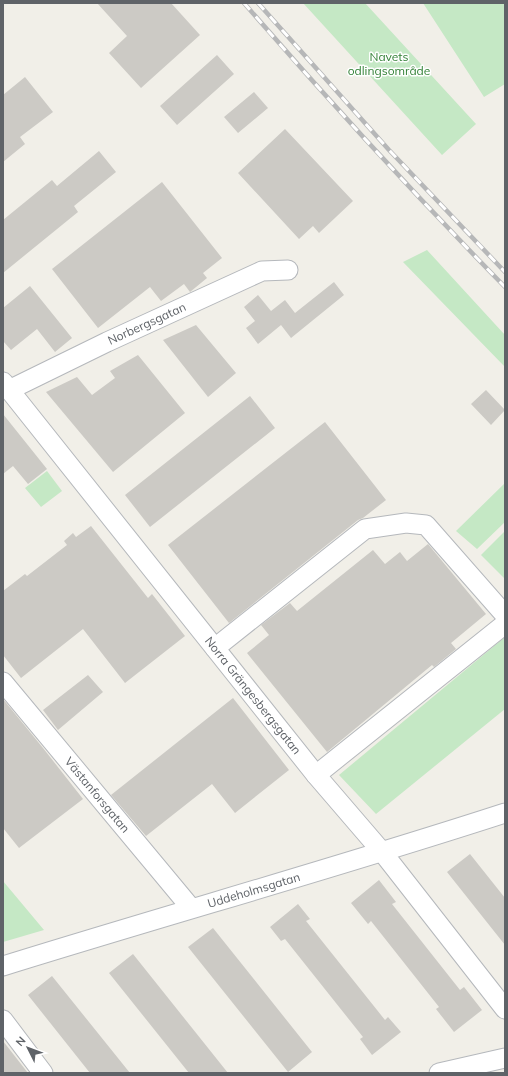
<svg xmlns="http://www.w3.org/2000/svg" width="508" height="1076" font-family="Mulish,sans-serif">
  <rect width="100%" height="100%" fill="#f1efe8"/>
  <path fill="#c5e8c5" d="M303,3H365L476,124L442,155Z
    M423,3H505V84L484,97Z
    M427,250L505,335V367L403,262Z
    M47,471L62,491L41,507L25,488Z
    M505,483V522L477,549L456,531Z
    M505,531V579L481,555Z
    M505,637V709L376,814L339,775Z
    M3,881L44,930L3,942Z"/>
  <path fill="#cccac5" d="M97,3H171L200,35L141,88L109,53L127,36Z
    M217,55L234,74L177,125L160,106Z
    M25,77L53,112L20,137L25,144L3,162V95Z
    M254,92L268,108L238,133L224,117Z
    M285,129L353,201L319,233L313,226L299,239L238,173Z
    M99,151L116,172L74,206L78,212L3,273V220L52,180L57,186Z
    M162,182L222,258L203,273L207,278L190,292L184,284L161,301L150,287L98,328L52,269Z
    M334,282L344,295L291,338L281,325L258,344L246,328L255,321L244,307L258,295L271,311L285,300L295,313Z
    M30,286L72,338L55,352L37,329L11,350L3,341V308Z
    M196,325L236,373L208,397L163,340Z
    M138,355L185,413L113,472L46,392L77,377L92,395L115,378L110,371Z
    M486,390L505,410L491,425L471,404Z
    M250,396L275,428L150,527L125,495Z
    M3,414L47,469L28,484L13,466L3,474Z
    M325,422L386,500L363,518L358,520L229,623L168,545Z
    M91,526L148,598L152,594L185,636L125,683L83,629L21,678L3,655V591L25,574L27,576L67,545L64,541L73,533L76,537Z
    M428,544L486,614L451,643L456,649L434,667L432,665L327,752L247,653L269,635L261,625L290,603L297,611L373,550L385,564L400,552L407,561Z
    M88,675L103,692L58,730L43,710Z
    M233,698L289,770L235,813L212,784L146,836L111,795Z
    M3,699L43,748L83,799L19,848L3,828Z
    M470,854L505,898V945L447,872Z
    M379,880L396,902L392,904L460,990L464,987L482,1010L454,1032L436,1009L439,1007L371,921L368,924L351,903Z
    M298,904L310,919L306,921L385,1020L388,1017L401,1032L372,1055L360,1039L363,1037L285,939L281,941L270,927Z
    M213,928L312,1052L288,1072L188,947Z
    M133,954L228,1073H189L109,973Z
    M52,976L130,1073H90L28,995Z
    M3,1041L28,1073H3Z"/>
  <g fill="none" stroke-linecap="round" stroke-linejoin="round">
    <defs>
      <g id="minor">
        <path id="s1" d="M3,382L316,775L383,853L505,1009"/>
        <path id="s2" d="M9,390L107,342L262,271L288,270"/>
        <path d="M215,648L365,529L406,523L426,525L505,615"/>
        <path id="s3" d="M3,682L191,908"/>
        <path d="M316,775L505,624"/>
        <path id="s4" d="M3,966C170,914 339,867 505,813"/>
        <path d="M3,1020L43,1073"/>
        <path d="M439,1073L505,1058"/>
      </g>
    </defs>
    <use href="#minor" stroke="#b5b8bc" stroke-width="21"/>
    <use href="#minor" stroke="#fff" stroke-width="19"/>
    <defs>
      <path id="rail" d="M244,3C328,100 415,195 505,287
        M258,3L389,150L505,272"/>
    </defs>
    <use href="#rail" stroke="#b6b7b8" stroke-width="4.5"/>
    <use href="#rail" stroke="#fff" stroke-width="3" stroke-dasharray="9" stroke-linecap="butt"/>
  </g>
  <g text-anchor="middle" stroke-width="3" stroke-linejoin="round" paint-order="stroke">
    <g font-size="12" fill="#348238" stroke="#fff">
      <text x="389" y="61">Navets<tspan x="389" dy="14">odlingsområde</tspan></text>
    </g>
    <g font-size="12" fill="#5f6368" stroke="#fff">
      <text dy="4" stroke="none"><textPath href="#s2" startOffset="153">Norbergsgatan</textPath></text>
      <text dy="4" stroke="none"><textPath href="#s1" startOffset="401">Norra Grängesbergsgatan</textPath></text>
      <text dy="4" stroke="none"><textPath href="#s3" startOffset="147">Västanforsgatan</textPath></text>
      <text dy="4" stroke="none"><textPath href="#s4" startOffset="262">Uddeholmsgatan</textPath></text>
    </g>
  </g>
  <rect width="508" height="1076" fill="none" stroke="#5f6368" stroke-width="8"/>
  <g transform="translate(28 1048) rotate(312)" stroke="#ffffff" stroke-width="3" paint-order="stroke">
  <path d="M0-3L7 15L0 10L-7 15Z" fill="#5f6368"/>
  <text y="-6" font-size="11" font-weight="bold" text-anchor="middle" fill="#5f6368">N</text>
  </g>
</svg>
